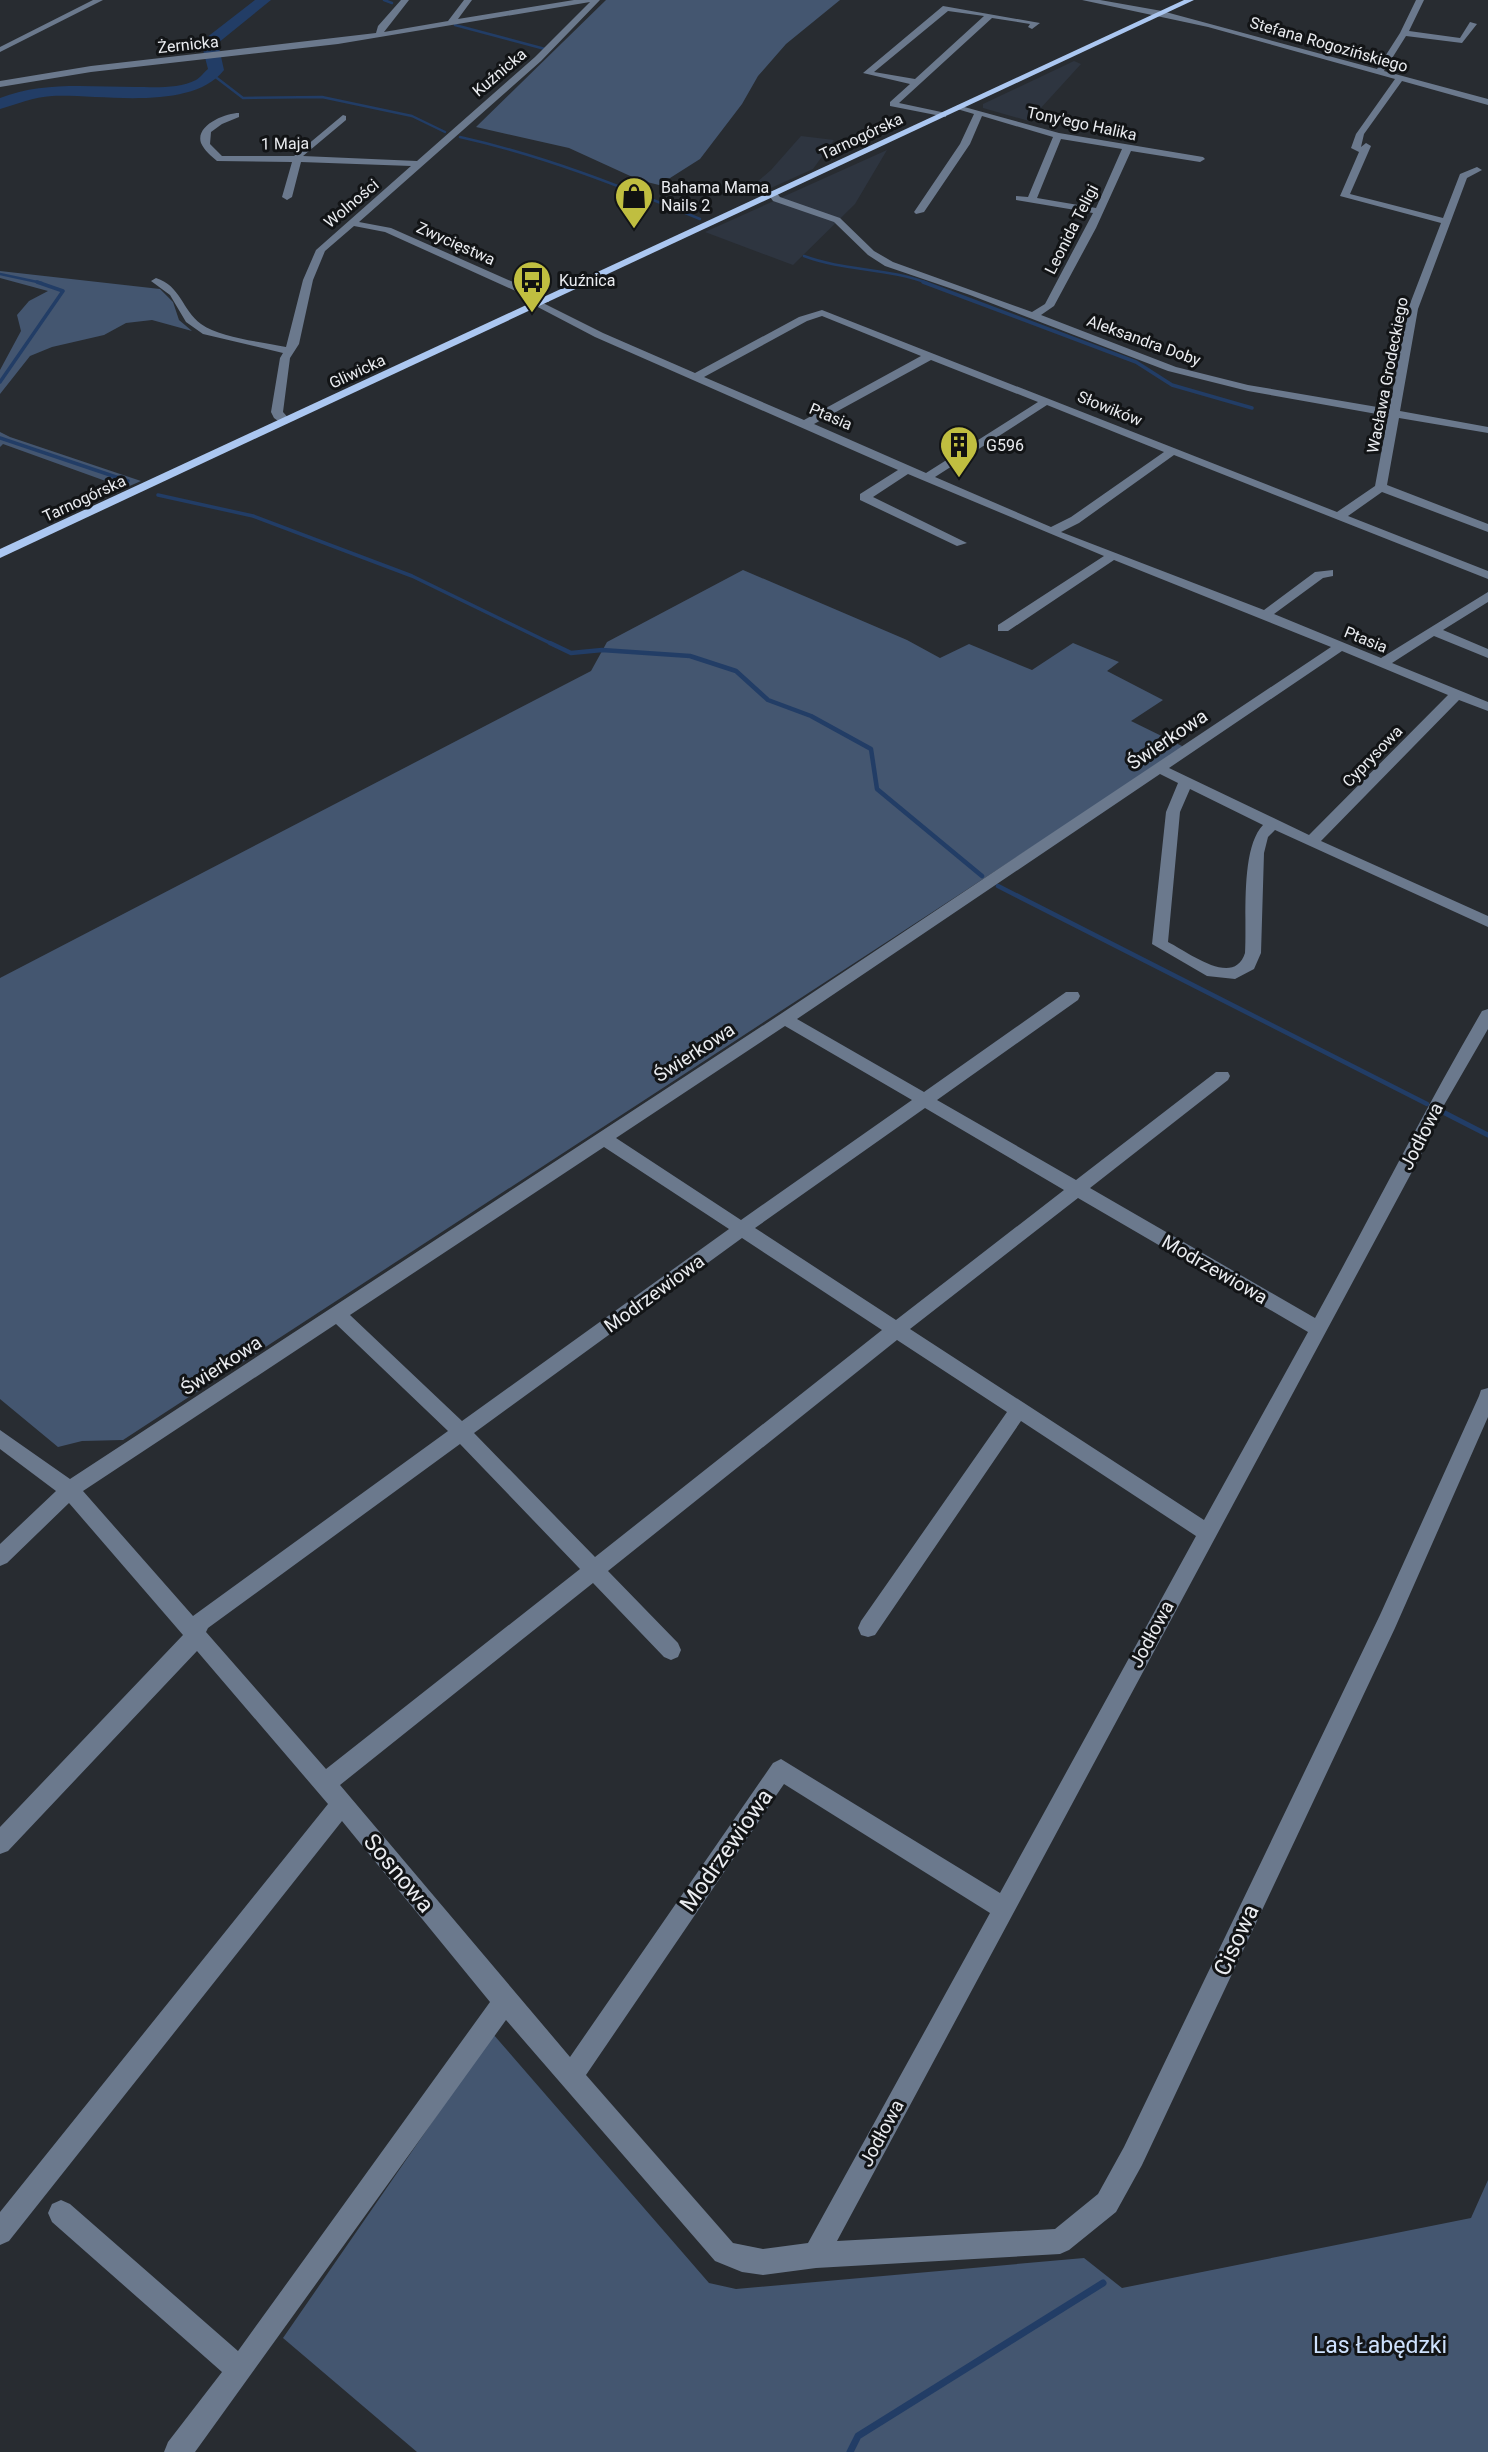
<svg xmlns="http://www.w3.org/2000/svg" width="1488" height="2452" font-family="Roboto,sans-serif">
  <rect width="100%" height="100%" fill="#282c31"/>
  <path fill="#2e3540" d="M1074,61L1081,64L1029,121L983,108V104Z
    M801,136L834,140L813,169L760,193L749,189L771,170Z
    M887,150L855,204L793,265L705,232Z"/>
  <path fill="#445670" d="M606,0H840L786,44L758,76L742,104L700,159L659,185L639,180L569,148L476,127Z
    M0,271L160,289L173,302L179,320L192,331L152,320L126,323L104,335L52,347L30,356L0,394V370L21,331L17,315L29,301L48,291L0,278Z
    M0,432L10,437L141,481L125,488L3,444L0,447Z
    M743,570L907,640L940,658L969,644L1032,670L1073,643L1119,662L1107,671L1163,700L1131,721L1182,746L1181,750L123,1440L82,1441L58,1447L0,1399V978L591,671L607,642Z
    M493,2034L709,2283L736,2289L1084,2258L1122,2288L1471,2218L1488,2180V2452H417L283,2338Z"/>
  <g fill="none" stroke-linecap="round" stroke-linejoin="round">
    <path stroke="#223d66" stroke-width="2.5" d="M384,0L392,3
      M455,25L545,49
      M213,75L243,98L322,97L412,116L445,132
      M460,137C545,156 620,186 700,219
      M804,256C844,271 888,268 927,283
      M0,274L42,283"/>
    <path stroke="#223d66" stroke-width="3.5" d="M923,282L1136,362L1172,385L1252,408
      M0,382L63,291L37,282
      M0,438L128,481
      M158,495L253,516L412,576L554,645"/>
    <path stroke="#223d66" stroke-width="4.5" d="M550,643L571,653L602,650L690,656L736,671L768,700L811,716L871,749L877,789L982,876
      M998,886L1427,1104"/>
    <path stroke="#223d66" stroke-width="5" d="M1441,1111L1488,1135"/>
    <path stroke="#223d66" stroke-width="7" d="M850,2452L858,2436L1103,2283"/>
    <path fill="#223d66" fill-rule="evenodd" d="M255,0H271L218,43L224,70C191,112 101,94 52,96C33,97 18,104 0,109V98C43,81 90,87 136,87C154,87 179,89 196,80C200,78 204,72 208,69L202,46L206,38Z"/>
    <path fill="#6b798d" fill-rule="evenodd" d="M93,0H103L0,52V47Z
      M401,0H409L384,32L448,21L464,0H472L458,19L574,0H600L541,61L359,222L391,228L549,298V302H541L603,333L695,373L799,317L822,310L1337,512L1375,486L1388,416L1248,391L1168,371L970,295L885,266L868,255L834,222L773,201L768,194L776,192L780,197L840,218L874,251L893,262L1032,312L1045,304L1093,213L1016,200V196L1028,197L1053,137L982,116L970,144L924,212L916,214L914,212L960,144L974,114L957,109V105L1059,133L1203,157L1205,159L1200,162L1131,151L1096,228L1054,306L1041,315L1176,367L1248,385L1389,409L1408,309L1441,223L1340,196L1359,152L1351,148L1356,134L1395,79L1208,27L1082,0H1100L1162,11L1377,69L1400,33L1416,0H1424L1409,31L1460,38L1470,22L1477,24L1462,43L1406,36L1384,71L1488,99V105L1402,81L1364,134L1361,147L1366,143L1371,146L1350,194L1443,218L1460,174L1477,167L1482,170L1467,178L1418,309L1400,411L1488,427V433L1399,418L1387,485L1488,524V532L1382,492L1348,516L1488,571V579L1174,455L1079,523L1061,532L1264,610L1315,572L1333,570V576L1323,578L1274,614L1381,658L1488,592V602L1443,630L1488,649V658L1434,636L1392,663L1488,702V711L1459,700L1321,841L1488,916V927L1275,830L1268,837L1264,853L1261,953L1254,969L1235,979L1207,976L1152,944L1166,812L1178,783L1160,774L797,1019L924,1092L1066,992H1078L1080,996L1078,1000L937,1100L1076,1180L1216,1072H1228L1230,1076L1228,1080L1090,1188L1315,1318C1371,1216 1423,1112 1482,1011L1488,1009V1029L1436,1119L1421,1155L837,2241L1055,2229L1098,2194L1124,2147L1380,1615L1479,1396L1481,1390L1488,1388V1417L1395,1628L1142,2165L1116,2212L1069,2250L1060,2254L816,2268L763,2275L742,2272L715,2261L506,2020L195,2452H164L168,2442L222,2372L52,2222L48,2213L52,2204L61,2200L70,2204L238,2351L490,2002L342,1821L9,2241L0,2245V2212L328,1804L197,1651L8,1851L0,1854V1827L183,1635L69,1503L7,1563L0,1566V1544L56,1491L0,1449V1430L70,1479L779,1015L1331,647L1114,560L1008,631H998V625L1104,556L908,474L873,497L967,543L957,546L860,500V494L898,470L595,337L532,304L540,302L385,232L354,226L325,251L313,280L299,344L290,358L283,412L291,421L281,423L274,418L271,412L280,358L283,353L203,334L186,322L170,295L151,281L156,278C181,286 182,310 201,324C220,338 263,342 286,347L303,280L316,250L411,166L301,162L292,197L287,200L282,197L292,162L217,161C211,156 204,150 201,143C195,125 226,113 239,113V117L222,124L211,132L210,144L222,156H294L343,115L346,116V120L303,156L417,161L535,57L590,2L338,44L91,72L0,87V81L91,66L376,33L378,26ZM1061,139L1122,149L1096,208L1037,198ZM822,316L921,356L804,420L704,377L807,321ZM931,360L1038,402L926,473L814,424ZM1047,405L1164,452L1071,517L1051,527L935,477ZM1342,651L1448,695L1309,835L1169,768ZM1190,789L1263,825C1240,849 1247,919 1245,953C1234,988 1188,952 1168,942L1180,812ZM785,1026L912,1100L741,1220L616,1138ZM925,1108L1064,1190L896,1320L755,1228ZM604,1147L729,1229L462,1421L350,1315ZM1078,1198L1308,1332L1204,1520L910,1329ZM742,1238L882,1330L595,1557L474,1433ZM336,1324L448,1431L193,1616L83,1491ZM897,1340L1007,1412L861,1621L858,1628L861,1635L868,1637L875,1635L1021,1421L1196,1536L1000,1893L781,1759L773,1763L570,2057L340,1785L593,1583L664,1657L671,1660L678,1657L681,1650L678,1643L608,1571ZM460,1444L580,1569L326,1769L206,1632L208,1628ZM784,1784L990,1913L808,2243L763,2249L733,2243L586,2075Z
      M943,6L1040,23L1032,29L1028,27L1030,24L992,18L899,103L946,113V117L890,106V102L910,84L863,73ZM948,11L984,16L915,79L874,72Z"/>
    <path fill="#abc7f1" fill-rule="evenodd" d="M1184,0H1194L0,558V549Z"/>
  </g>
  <defs>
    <symbol id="shop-pin" viewBox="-11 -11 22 30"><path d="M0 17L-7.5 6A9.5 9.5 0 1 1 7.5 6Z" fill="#c0be40" stroke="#121416"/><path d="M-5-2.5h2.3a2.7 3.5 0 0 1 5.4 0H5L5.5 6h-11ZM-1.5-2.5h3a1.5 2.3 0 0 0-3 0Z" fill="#111"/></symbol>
    <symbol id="bus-pin" viewBox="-11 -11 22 30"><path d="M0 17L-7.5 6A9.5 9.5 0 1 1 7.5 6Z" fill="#c0be40" stroke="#121416"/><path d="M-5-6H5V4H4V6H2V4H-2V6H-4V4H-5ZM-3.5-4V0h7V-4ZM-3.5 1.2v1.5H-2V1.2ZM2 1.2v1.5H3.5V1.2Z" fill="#111"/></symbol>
    <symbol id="building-pin" viewBox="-11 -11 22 30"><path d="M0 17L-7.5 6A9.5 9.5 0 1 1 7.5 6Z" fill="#c0be40" stroke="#121416"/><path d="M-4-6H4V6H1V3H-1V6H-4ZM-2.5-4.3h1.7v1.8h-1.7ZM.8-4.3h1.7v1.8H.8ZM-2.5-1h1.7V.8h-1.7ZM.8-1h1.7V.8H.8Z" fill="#111"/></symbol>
  </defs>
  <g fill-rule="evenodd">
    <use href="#shop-pin" x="612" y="174" width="44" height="60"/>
    <use href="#bus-pin" x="510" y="258" width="44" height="60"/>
    <use href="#building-pin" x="937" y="423" width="44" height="60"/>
  </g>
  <g text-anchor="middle" stroke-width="6" stroke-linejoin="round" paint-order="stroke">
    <g font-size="16" fill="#eaecf0" stroke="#121416">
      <text transform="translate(188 44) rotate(-6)" y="6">Żernicka</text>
      <text transform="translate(1329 44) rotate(16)" y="6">Stefana Rogozińskiego</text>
      <text transform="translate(499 72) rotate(-40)" y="6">Kuźnicka</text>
      <text transform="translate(1082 123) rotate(12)" y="6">Tony'ego Halika</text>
      <text transform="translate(861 136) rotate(-25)" y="6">Tarnogórska</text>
      <text transform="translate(285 143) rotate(-1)" y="6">1 Maja</text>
      <text transform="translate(351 203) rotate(-40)" y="6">Wolności</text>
      <text transform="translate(1071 229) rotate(-63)" y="6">Leonida Teligi</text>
      <text transform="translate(456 243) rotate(24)" y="6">Zwycięstwa</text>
      <text transform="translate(1144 340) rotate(20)" y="6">Aleksandra Doby</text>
      <text transform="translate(357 371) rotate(-25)" y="6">Gliwicka</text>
      <text transform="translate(1387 375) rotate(-79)" y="6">Wacława Grodeckiego</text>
      <text transform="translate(1110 408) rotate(22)" y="6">Słowików</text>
      <text transform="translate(831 416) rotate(23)" y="6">Ptasia</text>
      <text transform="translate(84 498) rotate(-25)" y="6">Tarnogórska</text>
      <text transform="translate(1366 639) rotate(22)" y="6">Ptasia</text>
      <text transform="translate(1372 756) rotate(-46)" y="6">Cyprysowa</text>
    </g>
    <g font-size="16" fill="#eaecf0" stroke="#121416" text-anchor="start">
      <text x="661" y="193">Bahama Mama<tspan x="661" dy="18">Nails 2</tspan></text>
      <text x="559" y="286">Kuźnica</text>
      <text x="986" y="451">G596</text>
    </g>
    <g font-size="19" fill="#eaecf0" stroke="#121416">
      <text transform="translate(1167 739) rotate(-34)" y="7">Świerkowa</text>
      <text transform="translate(694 1052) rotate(-33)" y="7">Świerkowa</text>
      <text transform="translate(1421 1136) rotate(-63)" y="7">Jodłowa</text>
      <text transform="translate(1215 1269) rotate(30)" y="7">Modrzewiowa</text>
      <text transform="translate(654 1293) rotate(-36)" y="7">Modrzewiowa</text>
      <text transform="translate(221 1365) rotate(-33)" y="7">Świerkowa</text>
      <text transform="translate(1151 1634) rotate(-62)" y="7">Jodłowa</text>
      <text transform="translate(881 2133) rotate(-62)" y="7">Jodłowa</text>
    </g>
    <g font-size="23" fill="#eaecf0" stroke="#121416">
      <text transform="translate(726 1850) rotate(-55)" y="8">Modrzewiowa</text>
      <text transform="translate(399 1873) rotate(50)" y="8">Sosnowa</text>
      <text transform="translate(1236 1940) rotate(-65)" y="8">Cisowa</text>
    </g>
    <g font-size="23" fill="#cee1fd" stroke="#121416">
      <text x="1380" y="2353">Las Łabędzki</text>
    </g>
  </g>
</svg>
